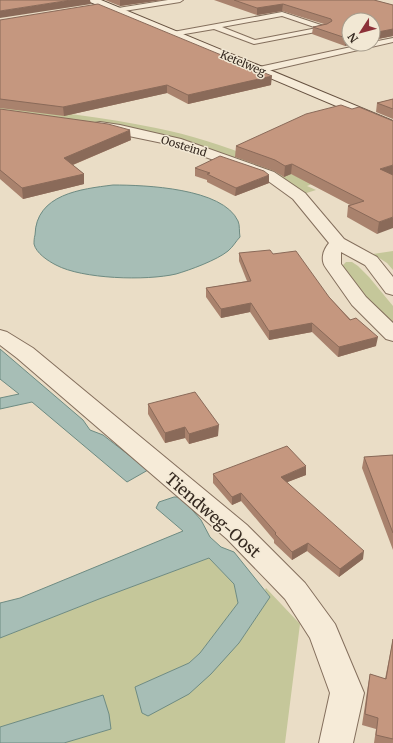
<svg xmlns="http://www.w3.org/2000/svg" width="393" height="743" font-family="Merriweather,serif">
  <rect width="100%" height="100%" fill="#eaddc6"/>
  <path fill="#c5c79a" d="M0,104C52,112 104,117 156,128C210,139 263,159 312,184L307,186L316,190L297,196L259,167L201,147L0,111Z
    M393,251V270L387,263L373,254Z
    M346,262H352L358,266L369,277L393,306V326C379,312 347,283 343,265Z
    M209,558L234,584L238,603L200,653L189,663L135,687L189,694L239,643L270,597L265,590L266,588L300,624L285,743H64L111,729L103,696L0,727V638L99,599Z"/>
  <path fill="#a7beb6" stroke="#6e8b82" d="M113,185C145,185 223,188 238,221C240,225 239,232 240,237C236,241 233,247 228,251C217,260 190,270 176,274C146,281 82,279 56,265C48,261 36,253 34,244C34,242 34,238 35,235C36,194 81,189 113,185Z
    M0,349L83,420L90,430L103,435L148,470L127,482L32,402L0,409V398L19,394L0,379Z
    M174,497H181L201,520L210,537L221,547L234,552L270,597L239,643L211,674L189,694L148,716L142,713L135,687L189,663L200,653L238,603L234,584L209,558L99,599L0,638V603L20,598L183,531L156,508L159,502Z
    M103,695L109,714L111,729L64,743H0V727Z"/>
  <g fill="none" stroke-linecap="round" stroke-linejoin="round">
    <defs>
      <path id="lane" d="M168,0H183L180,2L118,12L115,10L118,8Z
        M282,12L330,28L326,30L254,44L214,29L173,36L169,34L173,32ZM282,16L317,28L255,40L222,27Z
        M393,38V42L259,73L255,70L259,67L365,44H373V42Z"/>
      <path id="street" d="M100,122L120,125L181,139L274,172L305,193L344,239L377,257L393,277V295L386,293L365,265L341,252V264L366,297L393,323V341L386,339L352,305L326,268C320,260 323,250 329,243L293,199L264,178L172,145L95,129L93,126L95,123Z
        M0,330L7,332L33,348L247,525L305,583L335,624L364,693L353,743H319L330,693L310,638L285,599L227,539L17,358L0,345Z"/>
      <path id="secondary" d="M88,0H101L393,121V130L90,2Z"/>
    </defs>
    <use href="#lane" stroke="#846f5d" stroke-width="2"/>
    <use href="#street" stroke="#846f5d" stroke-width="2"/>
    <use href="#secondary" stroke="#665140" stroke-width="2"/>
    <use href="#lane" fill="#f6ebd8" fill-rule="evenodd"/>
    <use href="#street" fill="#f6ebd8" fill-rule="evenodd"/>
    <use href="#secondary" fill="#f6ebd8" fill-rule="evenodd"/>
  </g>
  <path fill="#a9826d" d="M105,0H162L120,6Z
    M214,0H374L393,5V36L373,40V20L345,46L312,34L313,27L324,24L282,11L257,15Z
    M0,20L271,85L188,104L167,93L64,116L0,108Z
    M393,99V119L376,112L377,103Z
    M0,109L131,140L73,165L84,174V184L23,199L0,179Z
    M236,146L393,175L377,234L347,217L348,206L350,205L291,174L284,177L274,171L235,157Z
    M195,168L269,183L235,196L207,182V180L195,176Z
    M239,253L273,254L329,297L376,346L338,357L312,332L269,340L250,312L221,318L206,297V288L247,281L239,261Z
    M148,404L218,436L189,444L185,438L165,443L148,414Z
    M393,455V550L362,468L364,457Z
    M213,474L306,475L287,482L363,559L339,577L307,551L292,560L274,543V540L241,501L232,505L213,483Z
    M393,639V743H374L376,729L362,725L368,685L370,674L385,679Z"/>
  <path fill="#8a6a59" d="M71,0H90L91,4L0,18V11Z
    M120,0H162L120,6Z
    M283,4L282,11L257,15V8Z
    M393,29V36L373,40V33Z
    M349,37V44H354L345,46L346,38Z
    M272,76L271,85L188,104V95Z
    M167,85V93L64,116L63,107Z
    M130,130L131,140L65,168L64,158Z
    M292,164L291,174L284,177L285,166Z
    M393,165V175L379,180L380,169Z
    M84,174V184L23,199L22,188Z
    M269,175V183L235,196L236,188Z
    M393,217V228L377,234L379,222Z
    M251,303L250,312L221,318V309Z
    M312,323V332L269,340V331Z
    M378,337L376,346L338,357L339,347Z
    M219,425L218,436L189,444V434Z
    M185,427V438L165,443V433Z
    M306,466V475L280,485L281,477Z
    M241,493V501L232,505V497Z
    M308,543L307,551L292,560V552Z
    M364,551L363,559L339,577L340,569Z"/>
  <path fill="#c5977f" stroke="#8a6a59" d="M0,0H71L0,11Z
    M234,0H374L393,5V29L373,33V20H349V37L346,38L313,27L327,24L332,21L331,19L283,4L257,8Z
    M98,4L272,76L188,95L167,85L63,107L0,99V20Z
    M393,99V109L377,103Z
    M341,105L352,109L359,107L393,121V165L380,169L393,175V217L379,222L348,206L364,201L292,164L285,166L275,160L236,146L306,114Z
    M0,109L108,124L130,130L64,158L84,174L22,188L0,170Z
    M220,156L264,171L269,175L236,188L207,174L210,173L195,168Z
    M270,250L273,254L296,251L329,297L350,320L356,318L378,337L339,347L312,323L269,331L251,303L221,309L206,288L251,281L239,253Z
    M195,392L219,425L189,434L185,427L165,433L148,404Z
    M287,446L306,466L281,477L364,551L340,569L308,543L292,552L275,534L276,533L241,493L232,497L213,474Z
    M393,455V533L364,457Z
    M393,639V739L376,735L378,718L365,714L370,674L386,679Z"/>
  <g text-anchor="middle" stroke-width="3" stroke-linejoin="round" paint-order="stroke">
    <g font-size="11" fill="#352920" stroke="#f2e8d4">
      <text transform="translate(243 63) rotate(23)" y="4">Ketelweg</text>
      <text transform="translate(184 146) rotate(17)" y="4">Oosteind</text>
    </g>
    <g font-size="16" fill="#352920" stroke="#f2e8d4">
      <text transform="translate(213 515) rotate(41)" y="6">Tiendweg-Oost</text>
    </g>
  </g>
  <g transform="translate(361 32) rotate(234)"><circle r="19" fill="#f2e8d4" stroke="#a69c8c"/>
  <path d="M0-3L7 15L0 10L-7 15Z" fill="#8d3239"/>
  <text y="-6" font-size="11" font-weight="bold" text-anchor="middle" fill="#352920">N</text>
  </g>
</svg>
